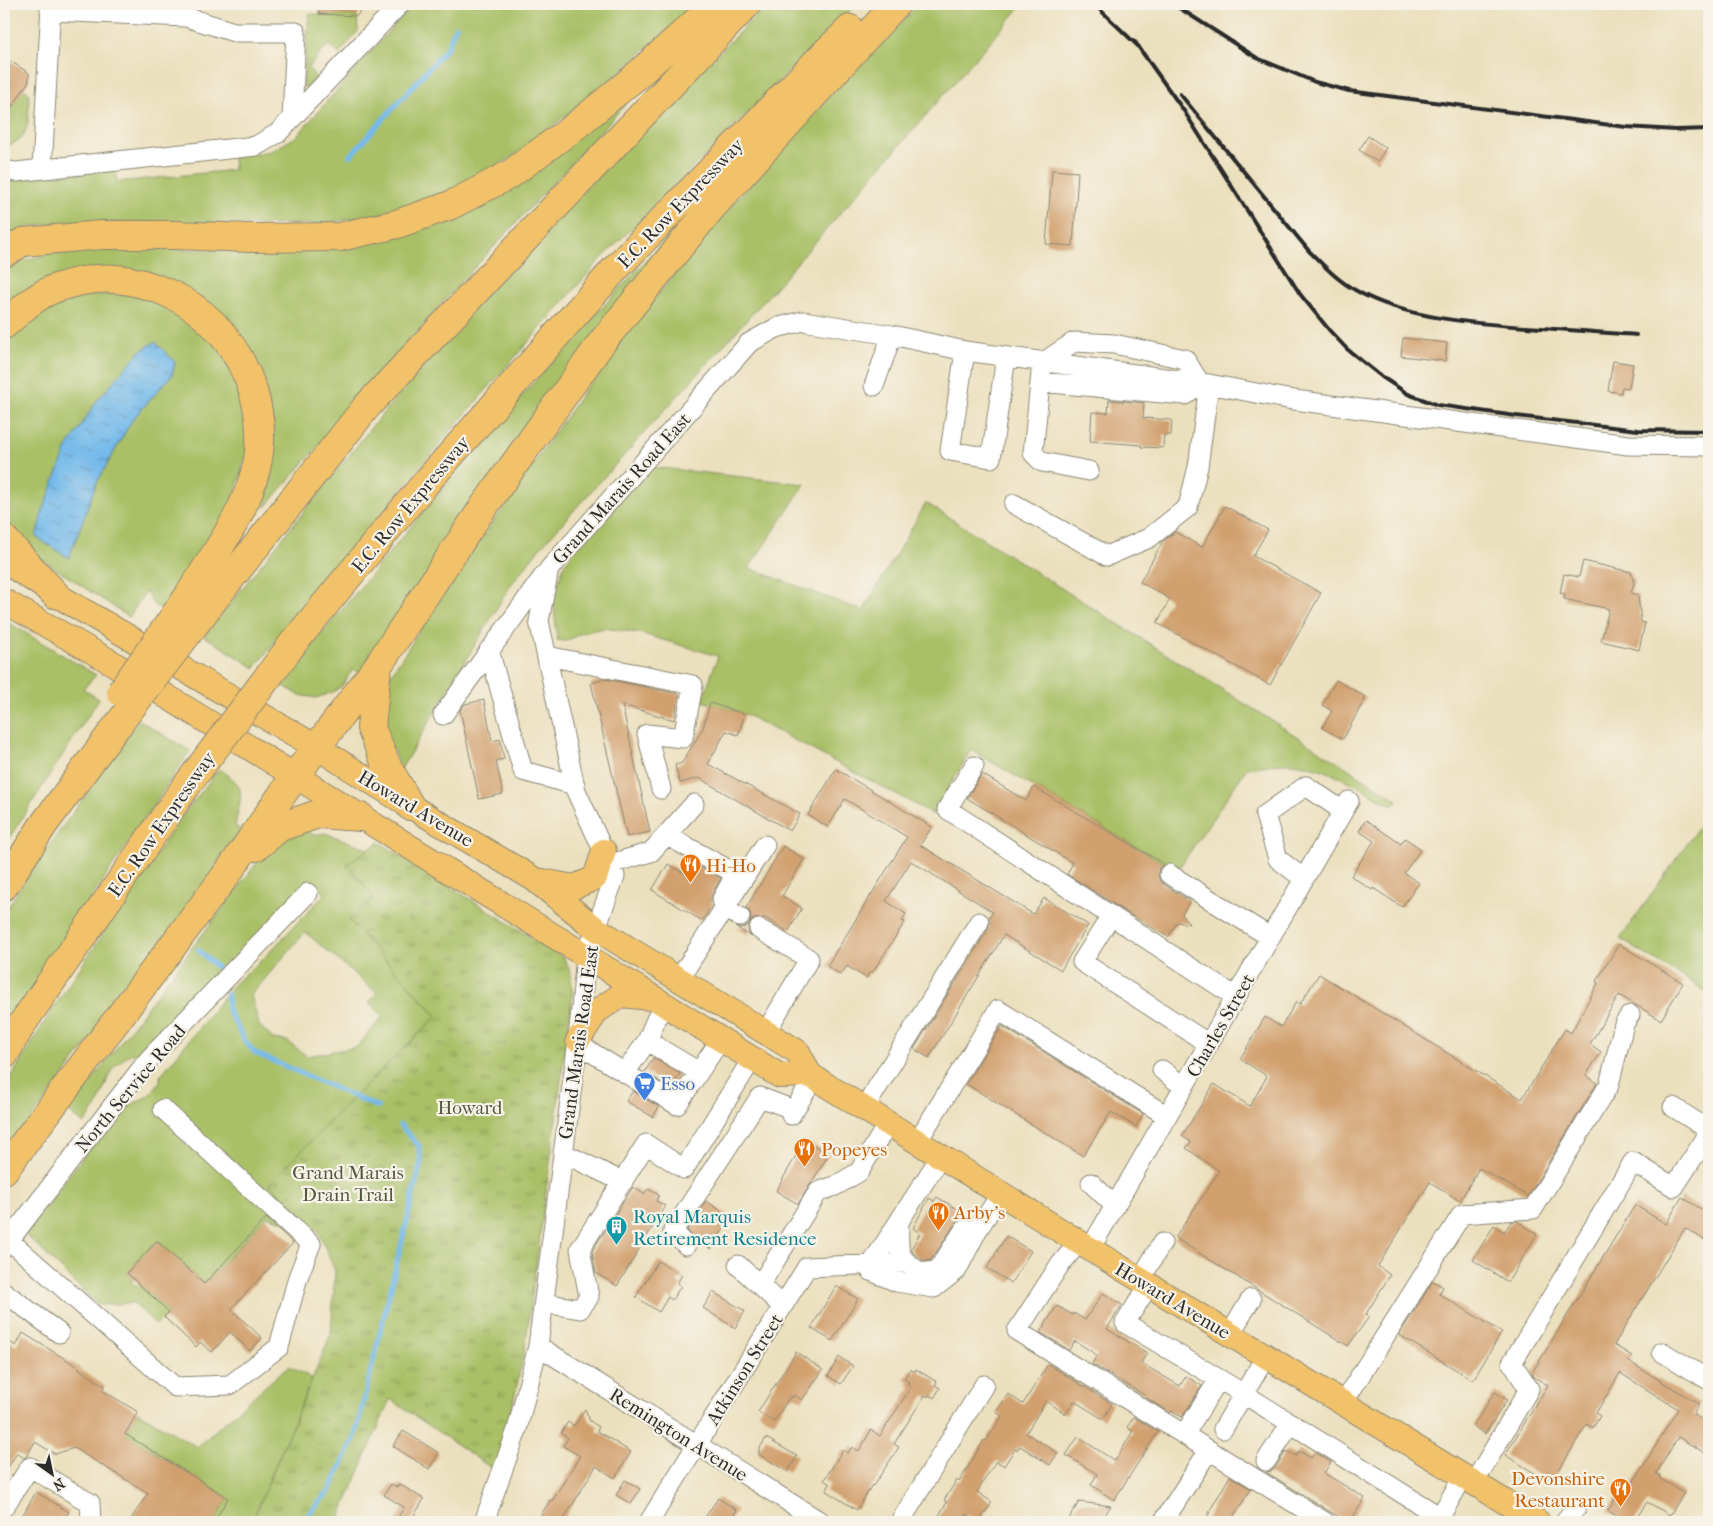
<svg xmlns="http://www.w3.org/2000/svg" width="1713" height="1526" font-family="'IM FELL French Canon',serif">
  <defs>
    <pattern id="park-tufts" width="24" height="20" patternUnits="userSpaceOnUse" patternTransform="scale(1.25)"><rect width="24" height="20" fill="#a9c066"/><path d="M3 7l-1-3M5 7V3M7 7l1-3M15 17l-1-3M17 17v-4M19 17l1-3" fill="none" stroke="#8a9c54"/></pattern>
    <pattern id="water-ripples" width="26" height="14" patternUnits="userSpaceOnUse" patternTransform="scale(1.25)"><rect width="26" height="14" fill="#73b9ea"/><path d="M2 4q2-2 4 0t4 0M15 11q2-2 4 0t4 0" fill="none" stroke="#5f97be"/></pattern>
  </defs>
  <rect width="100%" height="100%" fill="#f7f3e8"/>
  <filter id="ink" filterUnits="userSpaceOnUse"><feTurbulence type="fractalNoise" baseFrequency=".02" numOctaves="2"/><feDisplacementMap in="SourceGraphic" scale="10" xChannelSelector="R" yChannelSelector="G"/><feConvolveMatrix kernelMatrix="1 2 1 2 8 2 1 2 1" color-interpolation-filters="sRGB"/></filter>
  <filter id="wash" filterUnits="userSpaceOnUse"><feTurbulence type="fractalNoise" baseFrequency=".0096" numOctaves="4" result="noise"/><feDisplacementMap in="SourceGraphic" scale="20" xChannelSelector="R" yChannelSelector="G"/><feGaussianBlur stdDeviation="1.12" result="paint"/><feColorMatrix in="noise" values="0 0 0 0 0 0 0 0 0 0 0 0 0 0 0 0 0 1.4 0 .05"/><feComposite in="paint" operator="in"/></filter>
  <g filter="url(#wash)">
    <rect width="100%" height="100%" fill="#ebe0be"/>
    <path fill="#a9c066" stroke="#6a7648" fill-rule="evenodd" d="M413,4H697L621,71L529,145L470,185L412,209L321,224L250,225L89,222L55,223L24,228L4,237V180L115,170L117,182L234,170L233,157L271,151L296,137Z
      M767,4H857L600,260L453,428L279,637L255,668L204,636L383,413L524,251Z
      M919,4H1023L761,304L539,549L510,586L401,769L379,717L385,683L475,548L604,362L706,234L808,119Z
      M309,14L357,16L358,31L339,54L329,44L308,68L316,77L307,88L303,87Z
      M23,89L29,93C28,118 33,139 4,147V119Z
      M622,99L627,103L439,306L265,508L271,472L274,432L264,381L245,342L220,314L148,274L4,314V270C31,256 58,251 89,249L291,250L388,238Z
      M700,208L361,674L353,669L342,686L333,692L316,698L299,695L282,685L314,643L504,415L678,225Z
      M123,293L154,300L185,314L209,333L245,394L251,438L232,505L197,561L161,610L153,604L146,591L129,617L20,545L4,525V343C17,330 36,311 53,304C75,295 100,295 123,293ZM175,362L172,375L132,420L96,484L69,558L36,537Z
      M652,467L805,484L749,568L863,611L926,503L1398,800L1393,806C1362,789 1329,767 1293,763C1280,762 1260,767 1247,768L1177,871L971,750L933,814L745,714L702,701L718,656L639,633L604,628L582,633L566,641L557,640L553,595L566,561Z
      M4,620L96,675L83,689L99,699L4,846Z
      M139,720L190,751L63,940L4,1034V913L32,870Z
      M219,769C250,788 240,796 235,826L241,830L214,867L218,869L4,1155V1089L52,1010L180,819Z
      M1709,812V993L1620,939Z
      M307,829L313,835L325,833L369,849L347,864L374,897L349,920L437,1016L350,1101L270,1184L307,1219L299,1226L267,1216L204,1284L157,1241L127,1273L133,1279L131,1282L136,1286L139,1284L169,1312L156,1325L134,1303L98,1305L25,1234L116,1113L148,1096L160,1082V1076L236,982L263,959L325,894L310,878L140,1059L131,1053L115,1066L108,1078L97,1106L84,1124L68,1111L273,842ZM305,932L377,993L369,1003L383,1016L357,1047L307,1056L287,1041L273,1039L259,1025L251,995Z
      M288,1366L312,1378L252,1522H214L228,1498L125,1434L138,1412L197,1447Z"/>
    <path fill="url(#park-tufts)" stroke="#6a7648" d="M379,842L563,957C572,970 572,984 572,998L525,1348L508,1427L494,1470L390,1399L338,1522H252L331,1334L335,1271L318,1230L269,1184L350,1101L437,1016L349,920L374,897L347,864Z"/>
    <path fill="url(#water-ripples)" stroke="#4f728a" d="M155,342L175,362L172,375L132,420L96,484L69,558L36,537L42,513L67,448L96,402L139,352Z"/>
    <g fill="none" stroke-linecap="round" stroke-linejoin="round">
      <path stroke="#73b9ea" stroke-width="5" d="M350,156L447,48L456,26
        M198,950L219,969
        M227,994L228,1010L244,1040L255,1053L378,1107
        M305,1522L309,1514L330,1490L355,1437L421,1162L419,1146L400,1125"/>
    </g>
    <g id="blocks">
      <path fill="#d1a06e" d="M319,4H364L357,16L319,14Z
        M4,57L29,73V81L4,119Z
        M1368,136L1386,148L1377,162L1359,150Z
        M1052,170L1078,172L1073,246L1046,244Z
        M1403,338L1447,343L1445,361L1401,356Z
        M1613,361L1633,364L1629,388L1622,387L1621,393L1608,391Z
        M1109,400L1144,403L1143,418L1172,420L1171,435H1164L1163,448L1141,447V445L1090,441L1092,412L1108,413Z
        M1225,506L1268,530L1253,556L1321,593L1270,685L1157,623L1170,599L1140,582L1163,541L1175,532L1202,547Z
        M1583,561L1631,572L1634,583L1631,593L1638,595L1641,622L1645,623L1639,650L1601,641L1609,609L1564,599L1565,594L1560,593L1564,574L1579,577Z
        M606,679L679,694L674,720L622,705L650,832L627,837L591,683Z
        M1336,680L1366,697L1343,739L1322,728L1332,711L1322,705Z
        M484,700L492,741L500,739L504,759L496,761L503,794L479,799L460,710L465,704Z
        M710,703L745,714L738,735L726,731L708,764L800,814L790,831L699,778L680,783L675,765L682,763L703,728Z
        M836,769L932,827L920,845L1033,914L1044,898L1088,925L1061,970L1004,935L929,1058L914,1049L989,928V918L993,912L911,861L886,901L906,914L902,921L905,922L872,973L870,972L866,978L847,966L841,975L827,966L907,837L845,799L828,827L808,815Z
        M982,774L1026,801L1034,787L1164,864L1159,868L1158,874L1159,879L1163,884L1190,901L1182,914L1189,924L1177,922L1168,937L1131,915L1067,874L1073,863L967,798Z
        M1366,820L1401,844L1405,838L1421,849L1404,873L1419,883L1402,907L1373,888L1372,890L1351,876L1374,841L1359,831Z
        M783,846L804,859L782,896L802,908L788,932L765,918L753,919L750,923L748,928L749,934L752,937L735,927L741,928L745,927L750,923L751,916L750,912L746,908Z
        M668,864L687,875L694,864L721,878L712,894V905L702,921L652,890Z
        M1619,944L1683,983L1661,1020L1619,995L1590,1044L1601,1052L1586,1075L1597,1083L1528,1196L1479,1168L1460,1201L1430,1182L1378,1266L1390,1275L1366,1314L1369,1317L1348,1346L1175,1238L1219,1171L1186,1148L1191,1142L1182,1136L1214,1084L1250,1106L1267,1076L1240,1059L1265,1017L1281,1027L1296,1002L1300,1004L1319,974L1522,1099L1565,1029L1571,1033L1598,983L1596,982Z
        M1002,1026L1143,1114L1136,1127L1111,1112L1083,1156L966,1084Z
        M653,1058L680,1074L671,1088L645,1072Z
        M633,1091L659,1107L653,1117L626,1101Z
        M805,1140L829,1154L798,1204L776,1191Z
        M633,1187L644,1194L648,1189L659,1195L656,1201L665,1206L617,1286L596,1273L592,1251Z
        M937,1197L959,1210L957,1214L963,1217L955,1224L931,1260L924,1261L914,1254L911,1249L920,1233L913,1228L929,1198L934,1201Z
        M1682,1197L1709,1214V1243L1685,1228L1614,1345L1632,1356L1628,1361L1699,1404L1693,1414L1709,1424V1446L1705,1453L1678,1437L1656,1474L1660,1476L1659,1478L1684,1493L1670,1515L1647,1502L1634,1522H1627L1608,1511L1625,1482L1631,1486L1678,1409L1620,1373L1596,1413L1600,1416L1593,1428L1587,1424L1551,1483L1505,1455L1548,1385L1534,1377L1532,1373L1635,1205L1666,1224Z
        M706,1201L731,1217L711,1249L695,1239L687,1230Z
        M266,1218L293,1243L231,1309L262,1338L250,1351L230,1332L212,1352L200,1342L196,1347L164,1317L169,1312L127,1273L157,1241L204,1284Z
        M1517,1221L1537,1234L1508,1282L1473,1260L1494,1225L1504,1232L1511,1222Z
        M1006,1236L1031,1251L1011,1283L987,1268Z
        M658,1261L682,1275L677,1283L681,1286L672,1300L668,1297L659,1312L636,1297Z
        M1433,1281L1443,1287L1439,1294L1502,1332L1473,1380L1399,1335Z
        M836,1286L858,1299L832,1341L811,1328Z
        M713,1292L745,1311L735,1328L703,1308Z
        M1103,1293L1122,1305L1107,1329L1147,1353L1141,1363L1180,1386L1186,1376L1202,1386L1182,1417L1171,1411L1170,1413L1145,1397L1146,1396L1092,1364L1097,1355L1075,1341L1069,1350L1040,1332L1057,1306L1073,1315L1074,1313L1085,1320Z
        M23,1333L80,1368L79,1369L105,1386L102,1390L138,1412L125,1434L228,1498L214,1522H129L148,1493L74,1448L55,1454L35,1442L26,1457L24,1458L17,1453L4,1474V1338L16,1346Z
        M796,1352L823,1370L802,1400L794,1395L792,1398L790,1396L774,1422L758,1412Z
        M839,1357L853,1366L841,1384L828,1376Z
        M1048,1364L1112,1404L1103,1419L1074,1401L1066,1414L1046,1401L1026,1433L1058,1453L1050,1465L1020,1446L1017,1450L1015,1449L1004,1466L996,1461L977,1492L992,1502L979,1522L967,1514L962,1522H935L947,1502L944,1500L957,1480L959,1482L984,1440L986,1441L1002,1416L996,1412L1008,1394L1023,1404Z
        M910,1369L915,1372L916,1369L937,1382L935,1385L940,1388L934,1398L929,1395L927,1397L925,1395L894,1444L899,1447L873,1486L872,1485L857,1510L826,1491L830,1484L824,1480L843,1450L848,1453L852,1447L859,1451L871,1430L880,1436L911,1387L907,1385L909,1382L904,1379Z
        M1495,1392L1507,1400L1485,1434L1473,1426Z
        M585,1409L590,1421L599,1427L597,1431L631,1452L615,1478L596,1466L562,1522H539L542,1517L541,1515L550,1500L552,1501L580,1456L563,1446L568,1438L561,1433L568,1422L574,1426Z
        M1134,1417L1158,1432L1114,1500L1091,1485L1097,1474L1066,1455L1078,1437L1115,1461L1133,1431L1127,1427Z
        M403,1431L439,1453L429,1469L393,1446Z
        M766,1438L797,1456L788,1472L758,1454L760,1452L758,1451Z
        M1286,1451L1296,1456L1299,1451L1311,1458L1315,1452L1331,1462L1324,1473L1365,1498L1350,1522H1347L1266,1472L1271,1471L1275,1468Z
        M1230,1476L1251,1489L1230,1522H1204L1210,1512H1209Z
        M625,1480L640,1489L631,1504L616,1495Z
        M391,1484L397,1487L399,1484L424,1499L410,1522H395L404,1507L384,1495Z
        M36,1492L69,1512L63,1522H32L22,1516Z
        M718,1498L737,1510L729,1522H702Z
        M1079,1502L1111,1506L1100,1522H1067Z"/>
    </g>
  </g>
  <g filter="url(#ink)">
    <use href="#blocks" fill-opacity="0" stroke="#8b8674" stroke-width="1"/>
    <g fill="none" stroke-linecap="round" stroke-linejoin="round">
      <defs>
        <path id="minor" d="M50,11L186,17L234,32H296L292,118
          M42,169L51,4
          M4,170L16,172L256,146L278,133L400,4
          M965,351L950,451L991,458L1006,357
          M1040,382L1185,395L1200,383L1185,359L1114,344L1074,342L1042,363L1033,453L1042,462L1089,471
          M874,386L892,335
          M1014,504L1107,556L1149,538L1188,507L1198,467L1209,384
          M489,650L523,771L575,785
          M547,656L693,685L683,738L647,734L661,789
          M443,715L545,574
          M974,766L947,809L1236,997
          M666,835L736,874L722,899L724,908L740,917
          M610,864L651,852L694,804
          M1169,874L1270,937
          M1304,879L1278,859L1265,815L1306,786L1343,811
          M1111,916L1082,962L1209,1044
          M759,929L809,959L766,1032
          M679,979L765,845
          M647,1041L699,1072
          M578,1044L677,1105L721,1039
          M1162,1070L1184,1087
          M625,1073L647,1041L663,1003
          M1673,1107L1709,1130
          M864,1109L979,922
          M791,1115L814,1078
          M917,1142L998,1010L1167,1116
          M563,1153L623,1182
          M941,1156L871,1265V1271L897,1282L934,1288L957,1270L978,1229L1001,1194
          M1091,1183L1115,1206
          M899,1221C899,1251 894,1257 922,1273L938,1270L964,1230L978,1229
          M9,1240L175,1387L230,1385L279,1347L298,1277L311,1244L163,1109
          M1079,1242L1059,1266L1017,1331L1325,1522
          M686,1245L673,1231L760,1097L794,1110
          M4,1247L148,1060L308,893
          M1090,1249L1349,801
          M738,1265L782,1306
          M1140,1280L1162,1243
          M760,1285L818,1192L835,1186L859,1172L888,1123
          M1149,1285L1125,1323L1244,1394L1440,1517
          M4,1292L59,1333
          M544,1303L580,1309L589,1297L580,1249L646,1144L684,1169L752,1059
          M1230,1334L1251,1299
          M538,1346L821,1522
          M1662,1352L1709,1380
          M1343,1403L1462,1214L1533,1209L1609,1085L1624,1024L1630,1015
          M1223,1429L1266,1356
          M1184,1435L1219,1379
          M1266,1461L1291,1423
          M1474,1483L1529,1389L1512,1363L1633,1162L1674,1187L1709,1133
          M4,1507L30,1467L90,1503L91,1522
          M484,1522L517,1430L538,1346L578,1040L586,956L615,876L576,791L539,621L549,569L749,343L776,328L803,321L892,335L965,351L1209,384L1287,399L1628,445L1709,446
          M649,1522L807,1267L906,1263
          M900,1522L984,1385
          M1163,1522L1209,1450
          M1437,1522L1463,1477
          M1564,1522L1576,1508"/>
        <path id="major" d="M4,561L55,594L318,748L410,806L534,879L595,928L798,1052L810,1075L1090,1249L1538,1522
          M4,601L111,662L780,1076L810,1075
          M537,880L574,887L595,878L604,851
          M578,1040L597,1011L621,995L651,998"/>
        <path id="highway" d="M4,253L23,242L102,235H175L249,238L339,237L397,224L451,205L509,175L573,128L634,78L716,4
          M4,325C19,312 36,295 56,288C74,282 97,277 116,279C149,282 187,298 211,322C242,352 262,399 260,442C257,499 218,548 189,595
          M4,539L55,594
          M208,607L367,406L747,4
          M294,642L423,486L615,269L826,52L850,29
          M377,667L371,728L386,764L410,806
          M256,847L280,827L318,814L361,817
          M4,886L44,824L114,730
          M4,1055L22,1024L184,789
          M4,1170L229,871L295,776L377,667L480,512L602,342L713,206L896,4"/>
      </defs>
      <use href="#minor" stroke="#8b8674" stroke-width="21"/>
      <use href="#major" stroke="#8b8674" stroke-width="26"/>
      <use href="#highway" stroke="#8b8674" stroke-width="30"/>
      <use href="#minor" stroke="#fff" stroke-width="19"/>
      <use href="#major" stroke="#f2c26a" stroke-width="24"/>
      <use href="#highway" stroke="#f2c26a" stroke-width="28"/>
      <path stroke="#2b2b2b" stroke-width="4" d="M1094,4L1139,47
        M1173,4L1257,58L1315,82L1349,91L1626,127L1676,130L1709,129
        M1135,42L1184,111L1300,294L1330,331L1347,349L1382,377L1408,394L1438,405L1516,416L1638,430L1709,431
        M1180,94L1309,251C1323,265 1337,280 1355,290C1406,320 1482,324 1541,328C1572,330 1604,333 1636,335"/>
      <defs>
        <path id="highway-bridge" d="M121,692L189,595
          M114,730L208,607
          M184,789L294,642"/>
      </defs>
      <use href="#highway-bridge" stroke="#8b8674" stroke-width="30" stroke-linecap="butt"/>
      <use href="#highway-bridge" stroke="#f2c26a" stroke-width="28"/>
    </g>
  </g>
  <defs>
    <symbol id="restaurant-pin" viewBox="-11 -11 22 30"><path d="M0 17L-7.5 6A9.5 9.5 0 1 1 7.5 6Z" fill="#e8710a" stroke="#f7f3e8"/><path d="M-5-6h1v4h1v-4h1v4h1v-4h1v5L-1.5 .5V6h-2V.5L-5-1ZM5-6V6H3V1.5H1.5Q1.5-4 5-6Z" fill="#fff"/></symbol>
    <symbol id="supermarket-pin" viewBox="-11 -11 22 30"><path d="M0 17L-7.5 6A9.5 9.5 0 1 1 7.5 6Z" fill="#3f7fe0" stroke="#f7f3e8"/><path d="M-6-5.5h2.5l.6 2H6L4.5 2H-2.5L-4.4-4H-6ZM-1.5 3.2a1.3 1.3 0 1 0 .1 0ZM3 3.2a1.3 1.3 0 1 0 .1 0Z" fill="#fff"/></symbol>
    <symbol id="building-pin" viewBox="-11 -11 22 30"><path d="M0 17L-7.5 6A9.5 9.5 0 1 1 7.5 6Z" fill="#0f9aa8" stroke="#f7f3e8"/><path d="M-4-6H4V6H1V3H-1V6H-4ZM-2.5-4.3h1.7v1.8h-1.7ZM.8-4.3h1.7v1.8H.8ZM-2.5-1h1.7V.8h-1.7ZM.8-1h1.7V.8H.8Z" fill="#fff"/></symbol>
  </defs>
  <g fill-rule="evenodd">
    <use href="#restaurant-pin" x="678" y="852" width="25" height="34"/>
    <use href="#supermarket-pin" x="632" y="1070" width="25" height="34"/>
    <use href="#restaurant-pin" x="792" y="1136" width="25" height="34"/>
    <use href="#restaurant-pin" x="926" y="1200" width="25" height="34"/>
    <use href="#building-pin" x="604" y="1214" width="25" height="34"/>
    <use href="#restaurant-pin" x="1608" y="1476" width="25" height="34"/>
  </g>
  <g text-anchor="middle" stroke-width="4.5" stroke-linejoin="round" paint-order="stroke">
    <g font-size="19" fill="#2b2b2b" stroke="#f7f3e8">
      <text transform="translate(680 203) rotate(-46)" y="7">E.C. Row Expressway</text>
      <text transform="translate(621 488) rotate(-48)" y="7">Grand Marais Road East</text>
      <text transform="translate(410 504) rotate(-50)" y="7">E.C. Row Expressway</text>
      <text transform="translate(416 808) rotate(31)" y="7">Howard Avenue</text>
      <text transform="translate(161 824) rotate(-55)" y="7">E.C. Row Expressway</text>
      <text transform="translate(1220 1025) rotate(-60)" y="7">Charles Street</text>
      <text transform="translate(578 1042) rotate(-82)" y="7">Grand Marais Road East</text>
      <text transform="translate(130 1088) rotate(-50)" y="7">North Service Road</text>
      <text transform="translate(1173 1300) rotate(31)" y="7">Howard Avenue</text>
      <text transform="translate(744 1369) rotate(-58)" y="7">Atkinson Street</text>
      <text transform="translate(679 1434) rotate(32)" y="7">Remington Avenue</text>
    </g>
    <g font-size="19" fill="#c56008" stroke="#f7f3e8" text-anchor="start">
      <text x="706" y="872">Hi-Ho</text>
      <text x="821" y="1156">Popeyes</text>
      <text x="954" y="1219">Arby's</text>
      <text x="1605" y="1485" text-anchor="end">Devonshire<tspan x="1605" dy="22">Restaurant</tspan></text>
    </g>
    <g font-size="19" fill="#366cbe" stroke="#f7f3e8" text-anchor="start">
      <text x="660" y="1090">Esso</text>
    </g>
    <g font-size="19" fill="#51583d" stroke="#f7f3e8">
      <text x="470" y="1114">Howard</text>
      <text x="348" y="1179">Grand Marais<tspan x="348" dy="22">Drain Trail</tspan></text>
    </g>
    <g font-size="19" fill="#0d838f" stroke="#f7f3e8" text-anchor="start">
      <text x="633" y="1223">Royal Marquis<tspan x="633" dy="22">Retirement Residence</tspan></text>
    </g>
  </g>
  <rect width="1713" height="1526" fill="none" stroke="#f7f3e8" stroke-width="20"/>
  <g transform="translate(52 1474) rotate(147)" stroke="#f7f3e8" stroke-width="4" paint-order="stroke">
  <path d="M0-4L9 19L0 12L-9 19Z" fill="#2b2b2b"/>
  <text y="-8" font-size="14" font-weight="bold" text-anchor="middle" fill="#2b2b2b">N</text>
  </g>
</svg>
